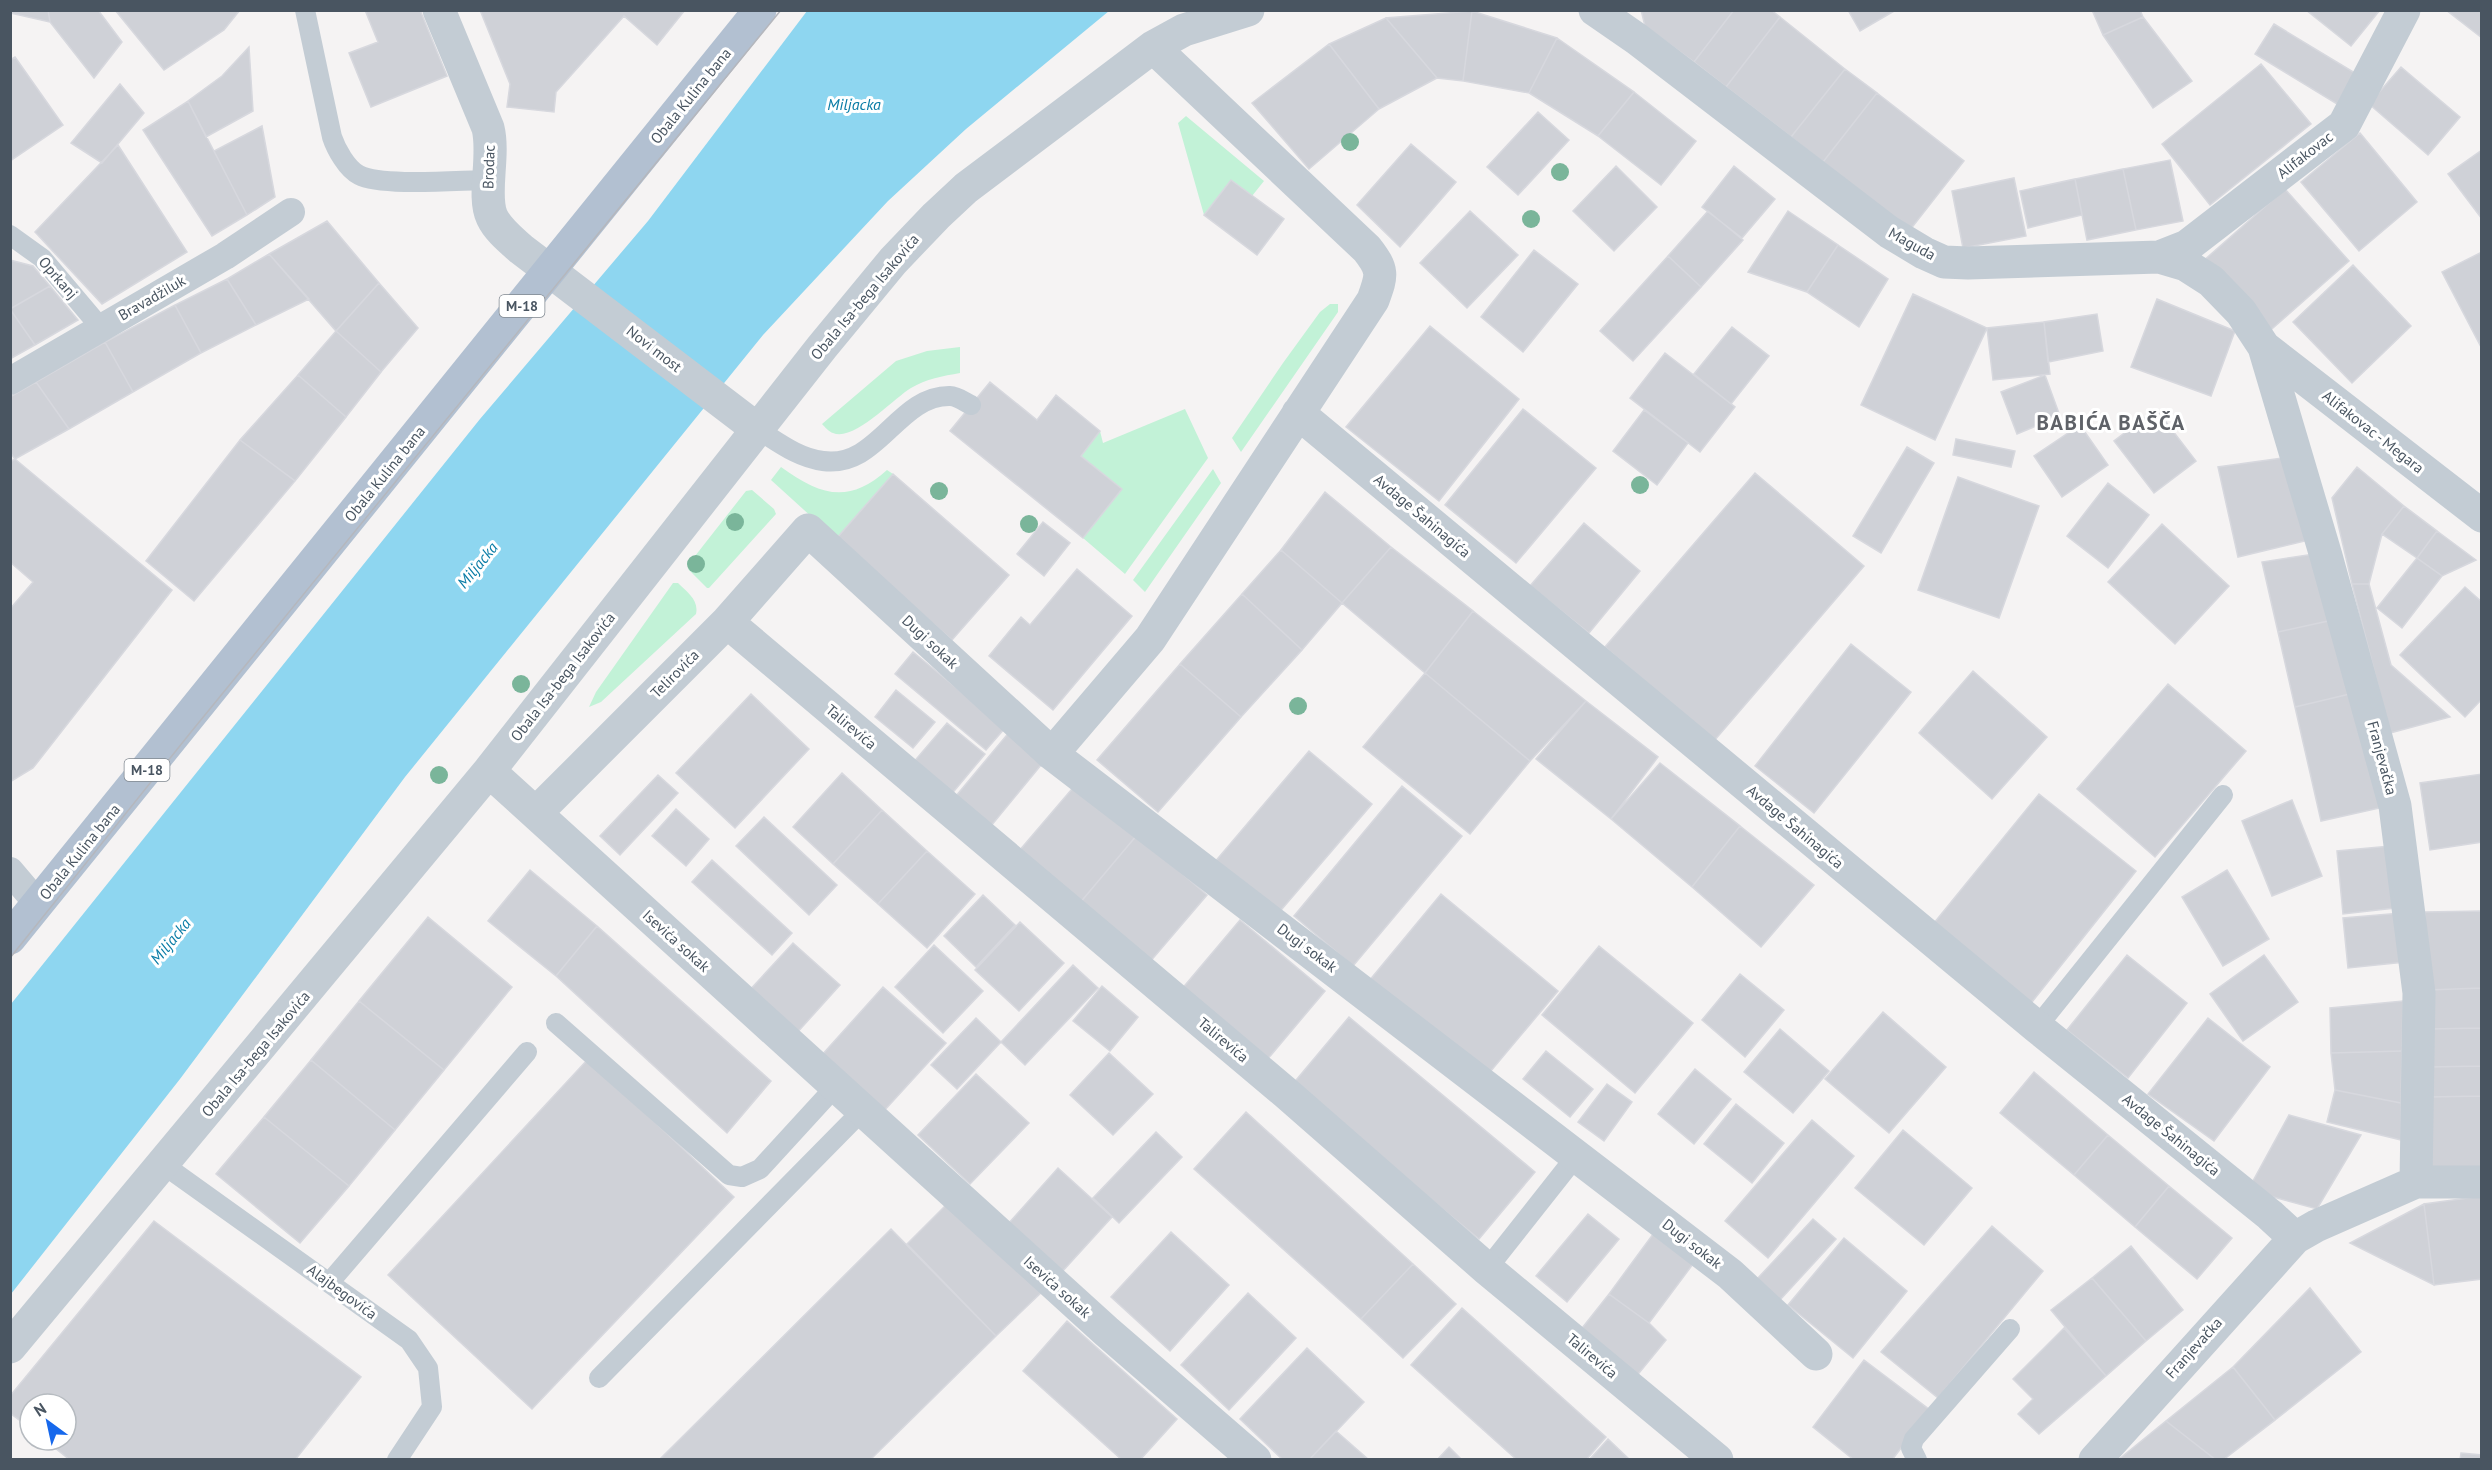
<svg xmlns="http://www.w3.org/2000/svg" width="2492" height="1470" font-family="'PT Sans',sans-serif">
  <rect width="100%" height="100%" fill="#f5f3f3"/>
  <path fill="#c2f2d7" d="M1186,116L1264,181L1252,196L1231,180L1204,215L1178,123Z
    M1330,304H1338V312L1241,452L1232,438L1283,363L1320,312Z
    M960,347V373C943,376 926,379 911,388C894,398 854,442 833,433C829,432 825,427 822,424L896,361L927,351Z
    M1185,409L1208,458L1125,574L1083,538L1122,489L1081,456L1100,431L1103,443Z
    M781,467C820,495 848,505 887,470L893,474L836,539L771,480Z
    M1213,469L1221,483L1145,592L1133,580Z
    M752,490L774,509L776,514L709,588H707L688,569V565L746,491Z
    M673,583H678C688,593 699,600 696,614L601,702L589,707L596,692Z"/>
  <path fill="#8ed6f0" d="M807,11H1109L966,129L888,201L763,335L405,777L180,1079L11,1294V1004L480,419L648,221Z"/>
  <path fill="#cfd1d7" stroke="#d7d8de" stroke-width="1.5" d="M10,10H48L50,22L10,13Z
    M48,10H98L122,42L94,78L50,22Z
    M115,10H240L224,30L164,70Z
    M365,10H420L447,76L371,107L349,53L378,42Z
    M480,10H685L657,45L624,16L556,92L554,112L507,107L510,84Z
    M1641,10H1734L1694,62L1645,26Z
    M1734,10H1771L1780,17L1726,87L1694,62Z
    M1848,10H1896L1860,31Z
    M2092,10H2140L2143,17L2103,35Z
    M2306,10H2380L2351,46Z
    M2446,10H2482V38Z
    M1472,11L1557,38L1529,93L1463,81Z
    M1472,11L1463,81L1437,78L1386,18Z
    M1780,17L1845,69L1791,137L1726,87Z
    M2143,17L2192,81L2153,108L2103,35Z
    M1386,18L1437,78L1379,109L1329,44Z
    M2274,24L2355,73L2337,104L2255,54Z
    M1557,38L1634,92L1598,136L1529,93Z
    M1329,44L1379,109L1309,169L1252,103Z
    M249,47L253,111L206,137L188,101L222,76Z
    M15,57L63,125L10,161V60Z
    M2261,64L2311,124L2210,205L2162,144Z
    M2401,67L2460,117L2428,155L2369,104Z
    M1845,69L1877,93L1823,162L1791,137Z
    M120,84L144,113L102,163L71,143Z
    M1634,92L1696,141L1661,185L1598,136Z
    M1877,93L1964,161L1910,230L1823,162Z
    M188,101L247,215L212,236L143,130Z
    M1538,112L1569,140L1518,195L1487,167Z
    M262,126L275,197L247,215L214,151Z
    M2360,133L2417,202L2359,251L2301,182Z
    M1411,144L1456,182L1400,247L1357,205Z
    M118,145L187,252L102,304L35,232Z
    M2482,150V219L2448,174Z
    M2170,160L2183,221L2136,230L2123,169Z
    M1616,166L1657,207L1614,251L1573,211Z
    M1734,166L1775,199L1742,238L1702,207Z
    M2123,169L2136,230L2087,240L2075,179Z
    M2014,178L2026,236L1963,248L1952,191Z
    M2075,179L2082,215L2028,228L2020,191Z
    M1231,180L1284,219L1257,255L1204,215Z
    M2285,189L2349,261L2265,335L2202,262Z
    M1470,211L1518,255L1467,308L1420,263Z
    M1708,211L1743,240L1701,287L1668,256Z
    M1788,211L1838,245L1807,292L1748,272Z
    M327,221L379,283L336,331L269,254Z
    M1838,245L1888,279L1859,327L1807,292Z
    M1534,250L1578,284L1523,352L1481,317Z
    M2482,252V349L2442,272Z
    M269,254L309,299L256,325L227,279Z
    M1668,256L1701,287L1633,361L1600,331Z
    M10,260L33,266L50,286L10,309Z
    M2353,265L2411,326L2352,383L2293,322Z
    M227,279L256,325L201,353L175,305Z
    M379,283L418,328L381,372L336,331Z
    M50,286L78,320L35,345L10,309Z
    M1913,294L1987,328L1935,440L1861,405Z
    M2157,299L2235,331L2211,396L2131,367Z
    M175,305L201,353L133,392L105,342Z
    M10,309L35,345L10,359Z
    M2097,314L2103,351L2048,362L2044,322Z
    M2044,322L2050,374L1993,380L1987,328Z
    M1430,326L1519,399L1439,501L1346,427Z
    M1732,327L1769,356L1731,404L1694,374Z
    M336,331L381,372L346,417L298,375Z
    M105,342L133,392L69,429L36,382Z
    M1665,353L1735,407L1700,452L1630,398Z
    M298,375L346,417L295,481L240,440Z
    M2045,375L2060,416L2017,434L2001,392Z
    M36,382L69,429L15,459L10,452V397Z
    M990,382L1037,420L1056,395L1100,431L1081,456L1122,489L1083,538L950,431Z
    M1523,409L1596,468L1516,563L1445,505Z
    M2156,409L2196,461L2154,493L2114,441Z
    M1644,410L1688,443L1657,485L1613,451Z
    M2080,425L2108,465L2062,497L2034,456Z
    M1956,439L2015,451L2011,467L1953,455Z
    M240,440L295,481L194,601L146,561Z
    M1907,447L1934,463L1881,553L1853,536Z
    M2289,457L2309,540L2238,557L2218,467Z
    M15,459L172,590L33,768L10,782V609L33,582L10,562V462Z
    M2357,467L2404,506L2382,534L2369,584H2352L2332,498Z
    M1755,473L1864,566L1714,741L1605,647Z
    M893,474L1009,575L952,640L836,539Z
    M1958,477L2039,506L1999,618L1918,590Z
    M2108,483L2149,515L2108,568L2067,536Z
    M1325,492L1391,547L1342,603L1281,550Z
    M2404,506L2437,531L2417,558L2382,534Z
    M1043,522L1070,543L1044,576L1017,554Z
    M1584,523L1640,571L1589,633L1530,586Z
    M2162,524L2229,586L2175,644L2108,582Z
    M2437,531L2476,560L2442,576L2417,558Z
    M1391,547L1473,611L1425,673L1342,603Z
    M1281,550L1342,603L1302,650L1242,594Z
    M2314,554L2333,620L2278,632L2262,562Z
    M2417,558L2442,576L2402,628L2377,608Z
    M1077,569L1132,616L1053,710L989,656L1021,617L1030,625Z
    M2352,584H2369L2391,665L2450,717L2390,733Z
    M2465,587L2482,602V699L2465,717L2400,655Z
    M1242,594L1302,650L1241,717L1180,664Z
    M1473,611L1586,701L1530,761L1425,673Z
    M2333,620L2354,693L2295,707L2278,632Z
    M1851,644L1911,692L1814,813L1755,766Z
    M913,652L1005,728L986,750L895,674Z
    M1180,664L1241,717L1158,812L1097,760Z
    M1973,671L2047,737L1992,799L1919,733Z
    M1425,673L1530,761L1470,834L1363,747Z
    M2168,684L2246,751L2155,857L2077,789Z
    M896,690L935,722L913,748L875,717Z
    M2354,693L2384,807L2321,821L2295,707Z
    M751,694L809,749L735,828L676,773Z
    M1586,701L1658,757L1611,819L1536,759Z
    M947,723L985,754L950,796L912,764Z
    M1011,730L1046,759L991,826L956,796Z
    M1309,751L1372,804L1276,916L1214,863Z
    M1660,763L1740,826L1692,887L1611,819Z
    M842,773L882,810L833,864L793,827Z
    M2482,774V842L2430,850L2420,783Z
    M658,775L678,793L620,855L600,836Z
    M1077,783L1137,835L1079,904L1019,851Z
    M1402,786L1462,836L1353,966L1294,916Z
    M2039,794L2136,871L2028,1007L1930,928Z
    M2292,800L2322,876L2272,896L2242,821Z
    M676,809L709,839L686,866L652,836Z
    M882,810L927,851L878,904L833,864Z
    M764,817L837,885L809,915L736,846Z
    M1740,826L1814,885L1761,947L1692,887Z
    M1137,835L1207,895L1149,963L1079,904Z
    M2390,846L2395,908L2343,914L2337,851Z
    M927,851L975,894L927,948L878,904Z
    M712,860L792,933L772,955L692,882Z
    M530,870L597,926L556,976L488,921Z
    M2227,870L2269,939L2223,966L2182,897Z
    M1441,894L1558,991L1485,1078L1369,981Z
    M983,895L1015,925L976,967L944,936Z
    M2482,911V988L2427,990L2425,912Z
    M2401,913L2405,962L2348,968L2343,918Z
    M428,917L512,987L444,1070L359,1001Z
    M1240,920L1325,991L1266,1061L1181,990Z
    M1020,922L1064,963L1019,1011L975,970Z
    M597,926L771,1081L727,1133L556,976Z
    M793,943L840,985L795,1035L747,993Z
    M934,945L983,991L943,1033L895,987Z
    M1599,946L1693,1023L1635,1093L1542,1015Z
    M2127,955L2187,1003L2128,1078L2067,1030Z
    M2264,955L2298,1002L2243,1041L2210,994Z
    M1073,965L1098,988L1025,1065L1001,1042Z
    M1740,974L1784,1010L1745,1057L1702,1020Z
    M1102,986L1138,1017L1110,1051L1073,1021Z
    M883,987L946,1043L883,1112L821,1056Z
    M2482,988V1028L2428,1029L2427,990Z
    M359,1001L444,1070L395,1130L311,1060Z
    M2403,1001L2402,1051L2331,1053L2330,1008Z
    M1883,1012L1946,1067L1889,1133L1825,1079Z
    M1349,1017L1535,1172L1479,1239L1292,1085Z
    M976,1018L1001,1042L957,1089L931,1065Z
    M2208,1018L2270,1067L2214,1141L2148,1094Z
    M2482,1028V1066L2428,1067V1029Z
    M1780,1029L1829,1071L1793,1113L1744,1072Z
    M1546,1051L1593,1089L1570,1117L1523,1079Z
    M2402,1051L2401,1103L2335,1090L2331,1053Z
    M1109,1053L1153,1094L1113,1135L1070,1095Z
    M588,1059L734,1197L532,1409L388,1275Z
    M311,1060L395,1130L349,1186L264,1117Z
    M2482,1066V1096L2428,1097V1067Z
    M1695,1069L1731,1099L1694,1144L1658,1114Z
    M2034,1072L2108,1135L2074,1175L2000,1113Z
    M976,1074L1029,1123L970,1184L918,1135Z
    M1607,1084L1632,1102L1604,1141L1578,1122Z
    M2335,1090L2401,1103V1140L2327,1122Z
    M2482,1096V1172L2429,1173L2428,1097Z
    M1736,1104L1784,1143L1752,1183L1704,1144Z
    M1246,1112L1413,1264L1361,1319L1194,1169Z
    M2289,1115L2361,1135L2317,1209L2248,1190Z
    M264,1117L349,1186L300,1243L216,1174Z
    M1812,1120L1854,1156L1768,1258L1725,1221Z
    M1903,1130L1972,1188L1924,1245L1855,1188Z
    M1156,1132L1182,1157L1119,1223L1093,1198Z
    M2108,1135L2169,1186L2135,1227L2074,1175Z
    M1058,1168L1112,1217L1061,1273L1008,1224Z
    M2169,1186L2232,1238L2197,1279L2135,1227Z
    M2482,1196V1279L2434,1285L2424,1204Z
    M954,1197L1044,1290L996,1336L907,1244Z
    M2424,1204L2434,1285L2350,1243Z
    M1588,1214L1619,1239L1567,1302L1536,1276Z
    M1813,1219L1836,1239L1780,1300L1757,1279Z
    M154,1221L361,1377L295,1460H70L45,1440H66V1404H30V1428L10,1413V1396Z
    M1659,1226L1699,1256L1649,1323L1609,1294Z
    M1992,1226L2043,1271L1938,1398L1881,1352Z
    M891,1229L996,1336L870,1460H659Z
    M1171,1232L1229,1285L1170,1351L1111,1297Z
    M1844,1238L1907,1291L1853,1358L1788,1305Z
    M2131,1246L2183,1310L2146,1341L2092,1278Z
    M1413,1264L1456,1304L1403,1358L1361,1319Z
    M2092,1278L2146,1341L2106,1376L2051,1310Z
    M2310,1288L2361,1352L2275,1420L2233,1367Z
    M1248,1293L1296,1338L1229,1410L1181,1365Z
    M1609,1294L1649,1323L1666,1340L1635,1378L1579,1332Z
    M1462,1308L1606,1437L1586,1460H1517L1411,1365Z
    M1067,1321L1177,1419L1140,1460H1122L1023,1371Z
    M2064,1328L2106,1376L2039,1434L2018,1414L2033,1399L2013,1379Z
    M1307,1348L1364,1402L1309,1460H1283L1240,1419Z
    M1864,1360L1930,1410L1892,1460H1854L1813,1427Z
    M2233,1367L2275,1420L2223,1460H2216L2166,1421Z
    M2166,1421L2216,1460H2118Z
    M1336,1431L1369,1460H1309Z
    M1608,1439L1630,1460H1589Z
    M1449,1447L1462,1460H1437Z
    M2461,1453L2482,1455V1460H2460Z"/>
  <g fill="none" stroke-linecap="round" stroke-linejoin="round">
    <path stroke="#c3ccd4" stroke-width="20" d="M305,10L332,137C336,149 347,169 359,175C382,187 461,180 490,180
      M10,235L42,258L101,328
      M757,429C778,442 798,458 823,461C878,469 898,395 950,396C957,396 965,402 971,405
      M556,1023L729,1175L742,1177L760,1169L836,1086
      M2037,1027L2223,795
      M164,1165L409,1340L428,1368L432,1407L397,1460
      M1487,1269L1577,1155
      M329,1283L527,1052
      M599,1378L863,1110
      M1917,1460L1911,1448L1914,1439L2010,1329"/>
    <path stroke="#c3ccd4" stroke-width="28" d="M10,381L225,256L291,212
      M10,871L38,904"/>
    <path stroke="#c3ccd4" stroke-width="33" d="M439,10L488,128C495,156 482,196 492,217C498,230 511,240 521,249L757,429
      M1595,10L1637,39L1889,232L1924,253L1944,262L1968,263L2159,257L2186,265L2211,281L2241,312L2264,347L2326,556L2395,806L2419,993L2416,1182
      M2159,257L2187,246L2344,125L2404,10
      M2264,347L2482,516
      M1298,413L2037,1027L2270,1215L2295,1238
      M727,622L1286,1093L1487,1269L1717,1460
      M1052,754L1150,639L1373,300C1382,275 1384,271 1367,249L1153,47
      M489,771L1106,1331L1255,1460
      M536,813L727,622L808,530L1052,754L1730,1274L1816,1354
      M10,1347L489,771L822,347L893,261L936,216L966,188L1153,47L1184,30L1248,10
      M2095,1460L2295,1238L2316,1226L2416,1182H2482"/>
    <path stroke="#b2c0d1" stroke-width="33" d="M10,938L760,10"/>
    <path stroke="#b5b7bd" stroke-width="1.5" d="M10,958L191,732L781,10"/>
  </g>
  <g fill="#7ab59a">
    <circle cx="1350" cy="142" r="9"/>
    <circle cx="1560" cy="172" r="9"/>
    <circle cx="1531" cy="219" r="9"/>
    <circle cx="1640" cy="485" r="9"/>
    <circle cx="939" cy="491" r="9"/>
    <circle cx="735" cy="522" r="9"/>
    <circle cx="1029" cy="524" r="9"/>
    <circle cx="696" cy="564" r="9"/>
    <circle cx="521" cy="684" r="9"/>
    <circle cx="1298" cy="706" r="9"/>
    <circle cx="439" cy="775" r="9"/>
  </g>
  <g text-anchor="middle" stroke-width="6" stroke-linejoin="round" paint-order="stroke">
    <g fill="#fff" stroke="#808890" stroke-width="1.5">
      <rect x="499.5" y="295" width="45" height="22" rx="4.5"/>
      <rect x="124.5" y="759" width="45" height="22" rx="4.5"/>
    </g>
    <g font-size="14" font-weight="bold" fill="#495561">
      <text x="522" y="311">M-18</text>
      <text x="147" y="775">M-18</text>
    </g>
    <g font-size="15" fill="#495561" stroke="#fff">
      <text transform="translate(691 96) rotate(-51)" y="5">Obala Kulina bana</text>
      <text transform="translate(2305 155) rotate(-38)" y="5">Alifakovac</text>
      <text transform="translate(489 167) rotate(-88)" y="5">Brodac</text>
      <text transform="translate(1912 244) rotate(29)" y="5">Maguda</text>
      <text transform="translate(58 278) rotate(49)" y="5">Oprkanj</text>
      <text transform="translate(865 297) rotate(-50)" y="5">Obala Isa-bega Isakovića</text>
      <text transform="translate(152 298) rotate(-30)" y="5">Bravadžiluk</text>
      <text transform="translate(654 349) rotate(38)" y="5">Novi most</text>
      <text transform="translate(2373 432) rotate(38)" y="5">Alifakovac - Megara</text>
      <text transform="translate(385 474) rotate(-51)" y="5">Obala Kulina bana</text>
      <text transform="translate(1422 516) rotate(40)" y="5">Avdage Šahinagića</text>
      <text transform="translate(930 642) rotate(43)" y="5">Dugi sokak</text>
      <text transform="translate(675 674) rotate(-45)" y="5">Telirovića</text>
      <text transform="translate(563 677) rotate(-52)" y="5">Obala Isa-bega Isakovića</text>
      <text transform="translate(851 727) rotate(40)" y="5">Talirevića</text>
      <text transform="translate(2382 758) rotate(75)" y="5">Franjevačka</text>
      <text transform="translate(1795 827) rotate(40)" y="5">Avdage Šahinagića</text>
      <text transform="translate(80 852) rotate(-51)" y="5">Obala Kulina bana</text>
      <text transform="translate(676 941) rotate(42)" y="5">Isevića sokak</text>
      <text transform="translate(1307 948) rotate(37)" y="5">Dugi sokak</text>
      <text transform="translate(1223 1040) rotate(40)" y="5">Talirevića</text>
      <text transform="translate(256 1054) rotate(-50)" y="5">Obala Isa-bega Isakovića</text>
      <text transform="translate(2171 1135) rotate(39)" y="5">Avdage Šahinagića</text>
      <text transform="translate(1692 1244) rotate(38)" y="5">Dugi sokak</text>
      <text transform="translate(1057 1287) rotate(42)" y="5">Isevića sokak</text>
      <text transform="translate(342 1292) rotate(36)" y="5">Alajbegovića</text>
      <text transform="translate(2194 1348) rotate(-48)" y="5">Franjevačka</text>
      <text transform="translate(1592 1356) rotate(40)" y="5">Talirevića</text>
    </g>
    <g font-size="16" font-style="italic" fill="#097ca6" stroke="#fff">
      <text x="854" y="110">Miljacka</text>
      <text transform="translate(477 565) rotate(-51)" y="6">Miljacka</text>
      <text transform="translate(170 941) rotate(-51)" y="6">Miljacka</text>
    </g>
    <g font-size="21" font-weight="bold" letter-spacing="1.5" fill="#5f6268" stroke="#fff">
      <text x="2111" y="430">BABIĆA BAŠČA</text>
    </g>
  </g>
  <rect width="2492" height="1470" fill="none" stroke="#495561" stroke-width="24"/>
  <g transform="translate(48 1422) rotate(327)"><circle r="28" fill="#ffffff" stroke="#b6bbc0" stroke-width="1.5"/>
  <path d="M0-4.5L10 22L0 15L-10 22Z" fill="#1668ec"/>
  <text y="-9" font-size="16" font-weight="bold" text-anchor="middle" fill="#495561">N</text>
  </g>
</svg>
